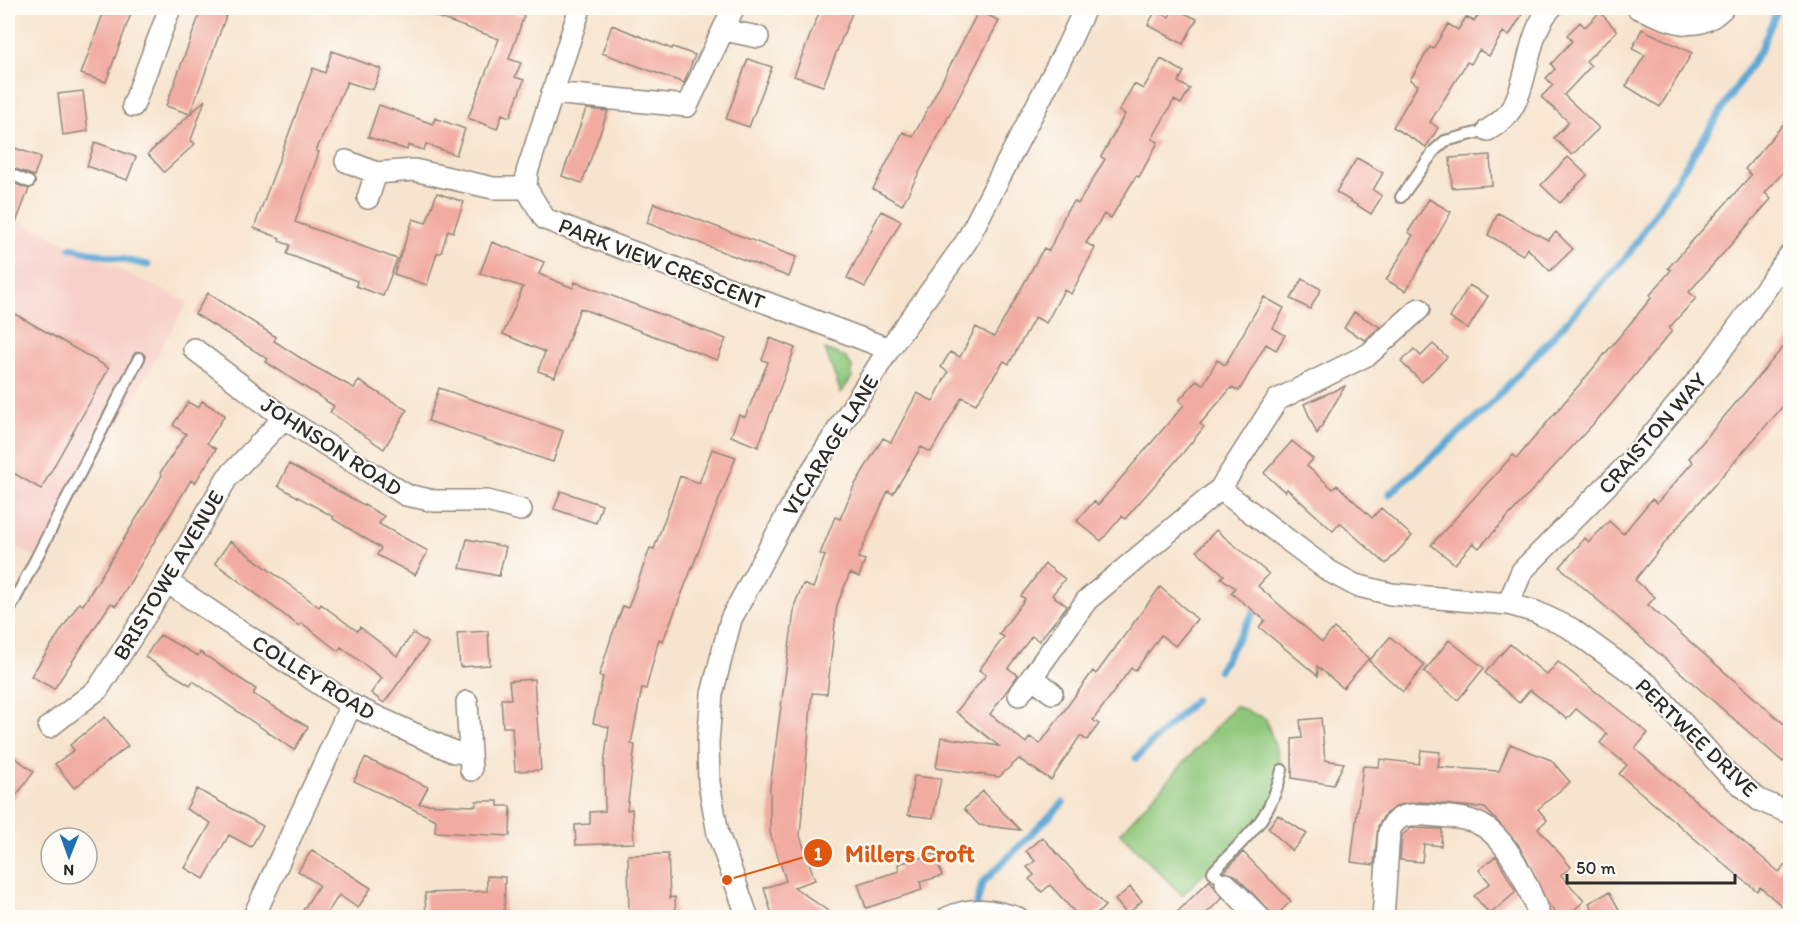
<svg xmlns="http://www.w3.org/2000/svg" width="1798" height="925" font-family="Itim,sans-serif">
  <rect width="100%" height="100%" fill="#fdfcf7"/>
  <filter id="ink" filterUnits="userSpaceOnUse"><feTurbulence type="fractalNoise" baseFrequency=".0167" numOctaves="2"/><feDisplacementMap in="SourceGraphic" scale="12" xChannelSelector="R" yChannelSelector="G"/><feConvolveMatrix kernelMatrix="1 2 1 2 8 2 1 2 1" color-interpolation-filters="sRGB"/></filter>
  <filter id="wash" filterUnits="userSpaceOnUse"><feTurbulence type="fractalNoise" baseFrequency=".008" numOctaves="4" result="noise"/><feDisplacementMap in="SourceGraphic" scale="24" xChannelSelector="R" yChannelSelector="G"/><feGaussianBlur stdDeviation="1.35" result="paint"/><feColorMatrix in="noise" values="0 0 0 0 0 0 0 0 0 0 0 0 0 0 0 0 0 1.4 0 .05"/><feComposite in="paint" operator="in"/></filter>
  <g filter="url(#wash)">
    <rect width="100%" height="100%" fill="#f7e4ce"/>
    <path fill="#f7d0c9" d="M8,215L187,302L43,561L8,542Z"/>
    <path fill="#8fc87c" stroke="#5d7a54" stroke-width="1.5" d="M825,349L845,357L852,366V377L841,393Z
      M1235,706L1266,719L1281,764L1276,789L1264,817L1182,895L1120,833Z"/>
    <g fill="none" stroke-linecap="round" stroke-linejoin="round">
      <path stroke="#5da8d5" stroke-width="7" d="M71,248L148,265
        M1389,494L1484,411L1628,255L1761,49L1778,8
        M1219,670L1258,605
        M1136,758L1195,700
        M976,908L982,883L1063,803"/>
    </g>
    <g id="blocks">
      <path fill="#f2aba0" d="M105,8H133L106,82L81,74Z
        M202,8H229L190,114L166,106Z
        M417,8H502L524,16L509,59L521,63L515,77L524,80L510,117L502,114L497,129L468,118L499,39L417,10Z
        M821,8H854L823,86L794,76Z
        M1174,8L1197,19L1183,44L1148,25L1156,10L1169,17Z
        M1483,8H1510L1522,15L1509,36L1503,32L1489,56L1479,50L1471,64L1467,62L1430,122L1438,128L1426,147L1393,127L1418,85L1410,80L1430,47L1433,49L1448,24L1458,30L1466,17L1474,21Z
        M979,10L999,21L902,205L873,189L903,132L913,137Z
        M1600,12L1617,31L1586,61L1591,66L1564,95L1599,128L1572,155L1554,138L1569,122L1541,97L1553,85L1546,78L1555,69L1551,64L1572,41L1567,35L1580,22L1585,27Z
        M612,25L672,49L673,47L695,55L684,83L602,53Z
        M1642,29L1692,53L1660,107L1626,86L1645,55L1632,49Z
        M332,51L381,69L373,90L347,82L316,151L319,152L295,222L397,259L383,296L356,286L357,281L287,254L290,245L279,241L280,238L254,228L313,68L325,73Z
        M748,59L772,67L749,127L726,119Z
        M1161,59L1184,72L1178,82L1190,89L1181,104L1174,100L1152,139L1158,142L1139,177L1136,176L1111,218L1104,214L1086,243L1095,248L1071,294L1064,290L1046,323L1035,317L1009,364L1004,361L976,404L962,397L931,452L921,447L893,494L888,491L858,558L865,560L859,577L850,573L837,605L827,694L812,693L800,836L815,880L794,887L838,918H773L764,888L786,881L770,833V787L795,604L803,584L813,588L825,556L820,554L835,517L840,519L854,486L883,438L891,442L917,393L933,401L948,372L941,367L950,352L960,357L976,327L994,337L1041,253L1044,248L1049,251L1067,210L1074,201L1078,204L1105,159L1101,157L1125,114L1119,111L1134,84L1143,89Z
        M83,91L88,131L63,135L58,94Z
        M205,100L191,140L195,144L164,172L148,154Z
        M379,105L433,124L435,118L465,129L456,155L426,144L424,150L408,145L407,150L368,137Z
        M586,109L608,111L582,183L562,176Z
        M1791,115V163L1765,193L1771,199L1689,292L1696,298L1669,328L1672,331L1607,409L1479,548L1473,543L1455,564L1431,545L1513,455L1517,458L1585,378L1652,297L1650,295L1671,270L1668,268L1751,175L1745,169Z
        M95,142L136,157L127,180L87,166Z
        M12,147L41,157L34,176L8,166Z
        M1490,155L1492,185L1452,188L1450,158Z
        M1568,157L1587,175L1560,203L1541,185Z
        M1357,158L1383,173L1373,190L1382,196L1371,214L1336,192Z
        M8,181L29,189L9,240H8Z
        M437,193L464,202L453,232L448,230L441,253H437L427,285L394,274L413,219L426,223Z
        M1429,199L1451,212L1406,291L1386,280L1413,235L1408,232Z
        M654,203L796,257L789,277L647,223Z
        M881,211L901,221L865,287L847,278Z
        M1498,213L1548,240L1556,232L1573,249L1550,271L1527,248L1523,255L1488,235Z
        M492,242L544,262L539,274L573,288L575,282L726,339L717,360L580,308L555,377L538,371L545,352L503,334L523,287L480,273Z
        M1302,279L1321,289L1310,309L1291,299Z
        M1469,285L1488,296L1468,329L1450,318Z
        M208,293L276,337L274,341L313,366L354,388L359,381L407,410L384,449L330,412L334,406L266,362L268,359L195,314Z
        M1264,297L1284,308L1273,328L1285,335L1276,350L1266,344L1239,391L1232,387L1200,424L1204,427L1182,454L1125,519L1122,516L1101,541L1077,521L1094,501L1098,505L1164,428L1184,405L1179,400L1197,380L1203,385L1217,360L1225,365Z
        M8,310L109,368L41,489L8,470Z
        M1354,312L1380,327L1365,340L1344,328Z
        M770,338L795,348L758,447L731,436L739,415L745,417L768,362L762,360Z
        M1791,338V397L1681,523L1635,580L1655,597L1648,605L1791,730V753L1783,762L1560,567L1585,538L1589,542L1609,521L1623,534L1652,499L1657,503L1693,462L1689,458Z
        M1433,344L1447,357L1422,382L1401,362L1414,349L1421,356Z
        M1345,386L1317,434L1304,404Z
        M439,388L563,431L553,462L428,421Z
        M202,401L225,415L207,443L216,449L195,483L191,480L116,606L111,603L54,689L31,676L79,603L83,605L152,493L162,475L160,473L186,434L173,425L188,402L198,408Z
        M1292,441L1313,459L1307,466L1333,489L1337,485L1372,518L1381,508L1412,536L1386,564L1340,523L1333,531L1287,489L1285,492L1264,473Z
        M712,449L736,457L663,641L659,639L646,689L642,688L631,744L635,745L627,810L632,809L634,843L576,845L575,825L590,824V812L605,811L604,764L609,727L593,723L603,677L599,676L612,635L623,606L628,608L650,548L654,549L680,476L699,483Z
        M289,464L384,516L379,524L428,551L415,575L377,555L381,548L333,519L334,517L278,486Z
        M561,491L602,505L596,523L554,509Z
        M1216,530L1269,574L1258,586L1322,642L1334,628L1369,658L1343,688L1317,666L1318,676L1259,627L1265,620L1231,593L1235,588L1221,578L1224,575L1197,551Z
        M467,539L506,547L499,576L460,568Z
        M230,541L319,607L321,604L357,631L360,627L397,656L413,633L428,643L384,703L371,693L382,678L341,647L338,651L302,623L299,626L215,563Z
        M1045,564L1065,579L1052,595L1067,606L1039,641L1032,636L1008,668L1018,675L990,714L1026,743L1030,737L1040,744L1093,671L1096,674L1160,587L1197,619L1175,646L1161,635L1135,671L1131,668L1093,720L1099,724L1087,740L1080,736L1051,780L1019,759L999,777L936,768L941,737L999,746L956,712L986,675L979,670L1004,637L999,634L1025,599L1021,596Z
        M488,631L490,665L460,667L457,633Z
        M160,635L198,656L200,652L256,689L253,694L308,727L294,750L193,681L190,685L145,657Z
        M1390,637L1425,665L1403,692L1369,661Z
        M1449,640L1484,668L1458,700L1424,672Z
        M1510,644L1547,675L1558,662L1648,733L1635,749L1779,872L1791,858V898L1783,907L1760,887L1757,891L1736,874L1619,774L1627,765L1600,743L1607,734L1576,709L1567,719L1530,690L1519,703L1485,673Z
        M534,679L541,770L515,771L512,727H503L501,699H511L509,681Z
        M105,717L128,746L74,788L55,764L74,750L70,745Z
        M1321,718L1325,760L1344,763L1333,785L1292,778V739L1302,738L1300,720Z
        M1510,744L1551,760L1570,782L1538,809L1547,820L1538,828L1571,867L1561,875L1584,901L1565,918H1560L1548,904L1518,844L1485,808L1421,802L1399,805L1385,814L1378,826L1374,865L1351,862L1363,766L1379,767L1380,759L1419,764L1421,750L1440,752L1438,767L1499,771Z
        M8,752L34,772L8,806Z
        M365,758L428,787L419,804L476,806V801H498V806H511L510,836L435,832L436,820L354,781Z
        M914,776L941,779L933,818L908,815Z
        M197,789L263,826L251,847L229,835L204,879L185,868L211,823L186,809Z
        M983,791L1020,830L979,825L964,809Z
        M1278,815L1307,834L1292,851L1268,828Z
        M1411,828L1442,829L1441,846L1424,844L1422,862L1400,860L1402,835Z
        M1042,837L1105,906L1093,918H1080L1050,885L1042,892L1029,879L1034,875L1027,867L1035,861L1026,851Z
        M312,850L371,888L358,908L339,895L324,918H298L319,885L298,871Z
        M1243,852L1291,901L1275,917L1235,875L1224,872Z
        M668,854L670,898L675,897L676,918H629L628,855Z
        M935,854L942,876L920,882L922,890L866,908L858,884L899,871L898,864Z
        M1496,856L1516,892L1490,914L1474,896L1490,883L1479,870Z
        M487,876L505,877L504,918L426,916L425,893L487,891Z
        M1210,880L1222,898L1202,918H1171Z
        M1130,887L1142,901L1127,914L1115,900Z
        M1609,892L1619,909L1604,918H1598L1589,903Z"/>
    </g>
  </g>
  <g filter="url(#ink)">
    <use href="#blocks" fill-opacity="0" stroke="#91887c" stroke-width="1.5"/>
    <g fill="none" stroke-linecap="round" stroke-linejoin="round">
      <defs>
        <path id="service" d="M8,173L29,182
          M1401,197L1435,150L1445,141L1488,130
          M8,613L139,358
          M1226,884L1213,872C1247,835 1270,822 1282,770"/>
        <path id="minor" d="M580,8L527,172L526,188L545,219L889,349
          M1638,8C1671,20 1695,36 1723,8
          M724,30L758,37
          M552,93L687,106L733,9
          M133,106L170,8
          M1488,130C1494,126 1501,122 1506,116C1531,88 1524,35 1551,8
          M346,161L376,173L414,170L493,188H526
          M368,198L376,173
          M194,349L284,418L406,495L435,501H487L521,510
          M1220,489L1329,571L1355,585L1391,594L1508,604L1536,612L1570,628L1650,686L1726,772L1759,800L1790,813
          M167,582L351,705L454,752L470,753
          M1508,604L1522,571L1627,465L1712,363L1790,255
          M1034,678L1052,693
          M1019,695L1087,600L1220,489L1277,400L1369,354L1419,309
          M467,702L471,770
          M49,727L98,689L167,582L227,478L284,418
          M1226,884L1260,918
          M253,918L351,705
          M748,918L718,834L709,783L708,742L712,694L731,619L803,485L889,349L966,242L1068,45L1085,8
          M947,918C972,906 992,910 1018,918
          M1383,918L1389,832C1396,814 1409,814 1427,815C1443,817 1462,816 1477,823C1507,835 1530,889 1540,918"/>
      </defs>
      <use href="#service" stroke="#91887c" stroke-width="14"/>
      <use href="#minor" stroke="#91887c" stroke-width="24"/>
      <use href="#service" stroke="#fff" stroke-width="10"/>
      <use href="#minor" stroke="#fff" stroke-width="21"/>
    </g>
  </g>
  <g text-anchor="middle" stroke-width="4.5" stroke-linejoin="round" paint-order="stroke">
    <g font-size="22" fill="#2b2b2b" stroke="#fdfcf7">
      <text transform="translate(662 263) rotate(21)" y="8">PARK VIEW CRESCENT</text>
      <text transform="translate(1652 433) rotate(-49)" y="8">CRAISTON WAY</text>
      <text transform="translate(830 445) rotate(-58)" y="8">VICARAGE LANE</text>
      <text transform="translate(332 446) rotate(33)" y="8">JOHNSON ROAD</text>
      <text transform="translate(168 575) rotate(-59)" y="8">BRISTOWE AVENUE</text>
      <text transform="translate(314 677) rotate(32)" y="8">COLLEY ROAD</text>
      <text transform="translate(1697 737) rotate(44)" y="8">PERTWEE DRIVE</text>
    </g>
  </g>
  <path fill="none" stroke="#df570e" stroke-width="2" d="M727 880L818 853"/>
  <g fill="#df570e" stroke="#fdfcf7" stroke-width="2">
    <circle cx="727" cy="880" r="6"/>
    <circle cx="818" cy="853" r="15"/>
  </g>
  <g font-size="18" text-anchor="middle" font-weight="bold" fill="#fff">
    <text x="818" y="860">1</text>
  </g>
  <g font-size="24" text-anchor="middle" font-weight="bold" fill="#df570e" stroke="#fdfcf7" stroke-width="4.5" stroke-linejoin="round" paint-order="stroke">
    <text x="910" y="862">Millers Croft</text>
  </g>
  <rect width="1798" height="925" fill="none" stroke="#fdfcf7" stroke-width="30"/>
  <g transform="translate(69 856) rotate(181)"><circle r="28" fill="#fdfcf7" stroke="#a9a8a5" stroke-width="1.5"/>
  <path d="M0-4.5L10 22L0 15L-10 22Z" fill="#1f6fb2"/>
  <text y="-9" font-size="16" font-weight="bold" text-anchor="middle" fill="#2b2b2b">N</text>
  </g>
  <path d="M1567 874v9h168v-9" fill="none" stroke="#2b2b2b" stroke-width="3"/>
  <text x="1576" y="874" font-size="18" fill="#2b2b2b" stroke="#fdfcf7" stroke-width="4.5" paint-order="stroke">50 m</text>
</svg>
